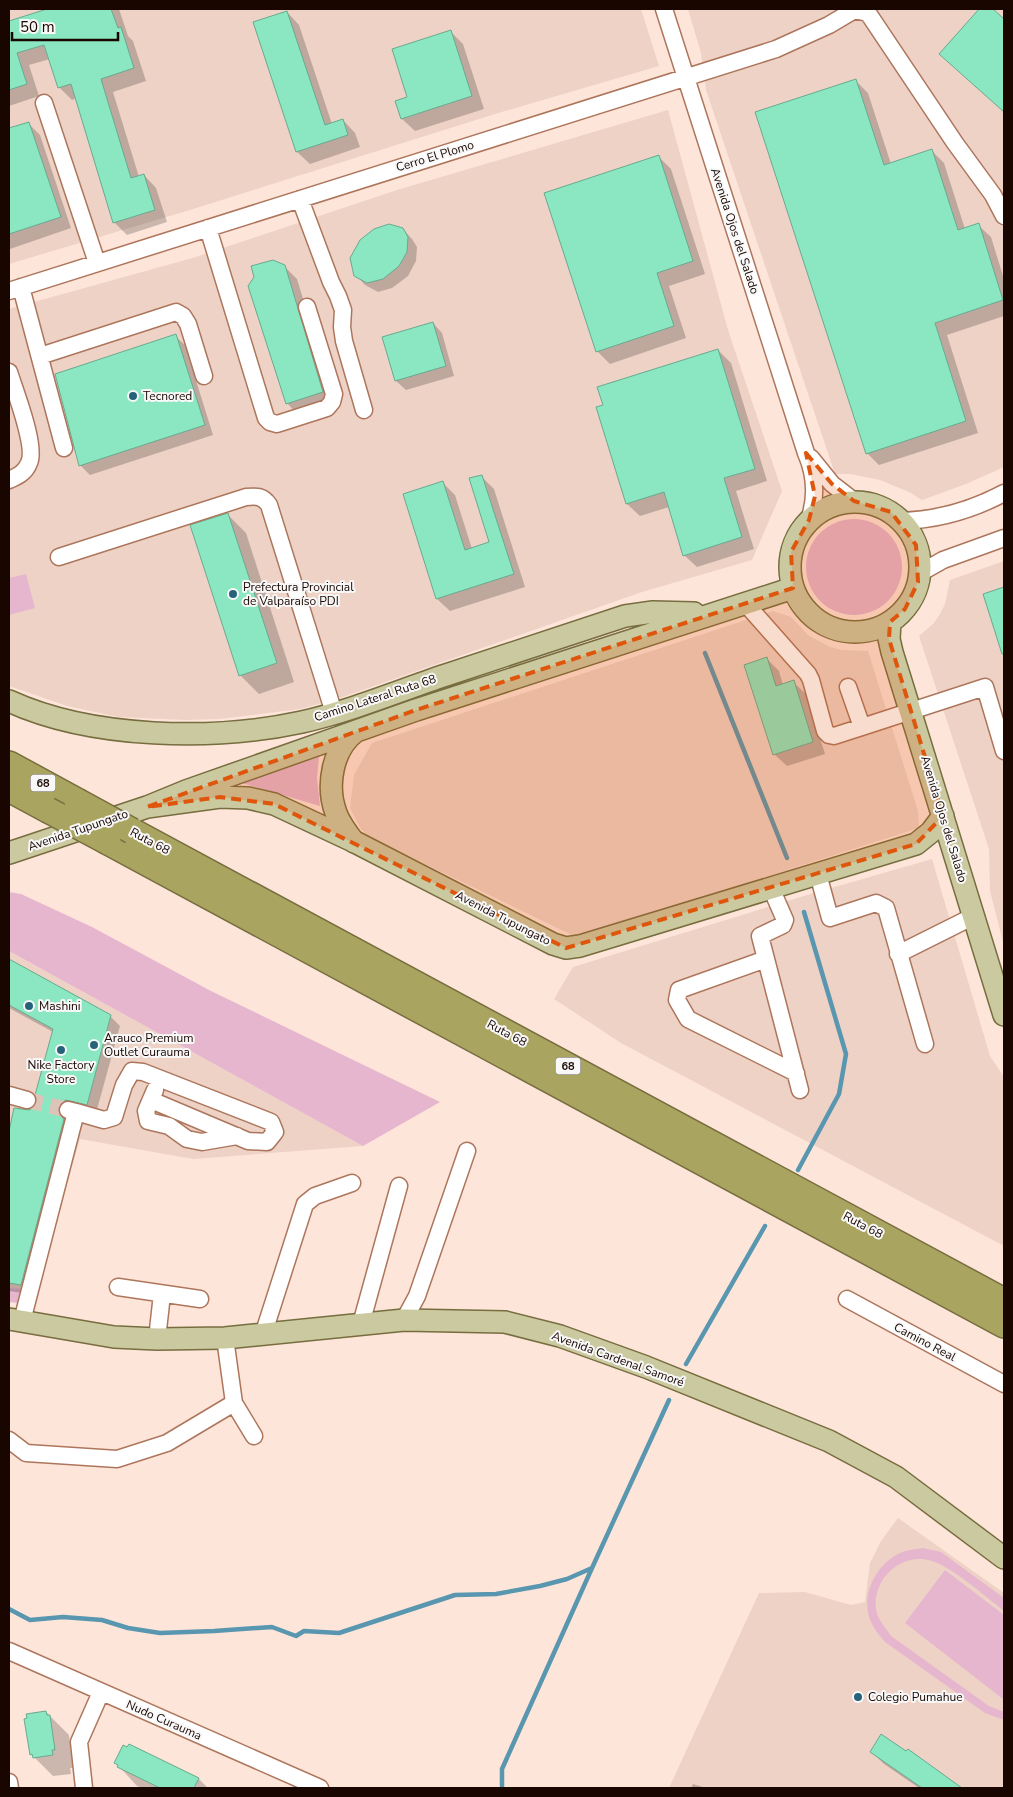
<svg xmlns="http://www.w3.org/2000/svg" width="1013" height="1797" font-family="'Nunito Sans',sans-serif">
  <rect width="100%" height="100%" fill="#fee5d9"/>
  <path fill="#eed2c6" d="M9,9H641L659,66L495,114L190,210L9,264Z
    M688,9H1004V467L966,484L922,500L909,492L880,480L850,474H835L706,90L701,53Z
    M668,110L728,330L782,491L752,560L642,592L340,698L301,709L219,719L185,720L118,717L67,706L9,686V309L196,257L397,190Z
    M1004,561V946L990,891L989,849L919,636L934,623L940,614L945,604L950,580Z
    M773,611L791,617L808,635L830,647L842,650L868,651L918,811L919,828L576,937L369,837L361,829L350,808L354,775L372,743Z
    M932,859L990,1056L1004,1077V1246L621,1043L554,999L573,967L807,895Z
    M9,951L363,1146L193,1159L80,1139L36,1291L9,1288Z
    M898,1518L1004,1593V1788H669L759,1593L805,1592L851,1605L865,1602L870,1563L881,1541Z"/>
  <path fill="#e6b6cf" d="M806 567a48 48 0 1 1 96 0a48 48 0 1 1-96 0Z
    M26,574L35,608L9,615V578Z
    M319,757L317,778L320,806L242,783Z
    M9,892L21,894L92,927L211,991L440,1102L363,1146L9,951Z
    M9,1288L23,1289L19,1303L9,1302Z
    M923,1548L941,1552L1004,1598V1611C986,1597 952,1567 932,1561C902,1551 872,1579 876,1609C877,1619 886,1628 891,1636L989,1706L1004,1712V1720L985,1713L885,1642C881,1637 876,1632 873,1626C858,1600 874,1565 900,1553C907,1550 916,1549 923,1548Z
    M945,1570L1004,1615L1003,1699L905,1623Z"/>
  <path fill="#0003" d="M53,9H119L128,36L133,41L146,81L113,92L139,177L144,175L156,188L167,222L127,235L114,222L76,98L72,100L59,87L50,59L29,65L39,96L9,106V24Z
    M981,9H991L1004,21V112L941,54Z
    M287,12L299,25L332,124L343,120L355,133L360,147L310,164L297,152L255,23Z
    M451,32L463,44L484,109L415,131L402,119L397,102L409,97Z
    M856,81L868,93L891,164L932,151L944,163L965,229L978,225L991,237L1004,279V316L947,335L978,433L879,465L867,453Z
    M28,123L40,135L71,228L10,249L9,130Z
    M658,156L671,169L705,274L669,286L686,338L610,364L597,351Z
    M403,229L412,239L417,247L416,261L408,276L392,288L378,292L365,285L356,275Z
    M284,266L297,279L335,404L299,416L287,403Z
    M433,323L442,333L454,376L406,390L396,381Z
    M175,336L185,345L213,435L90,475L80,465Z
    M718,350L731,363L767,481L736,491L754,549L697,567L684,555L669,507L640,516L627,504Z
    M481,476L494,489L525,587L450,611L437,599L404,495L442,482L455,495L472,549L491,543Z
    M228,515L246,533L294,682L259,694L240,675Z
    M1004,589V657L984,595Z
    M767,659L779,671L783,685L793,682L806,694L825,754L787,766L774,754Z
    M9,961L110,1016L120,1026L96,1113L76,1109L30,1294L9,1291V1136L15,1110L29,1111L34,1108L38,1102L53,1032L9,1008Z
    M46,1712L69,1735L73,1768H70L71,1774L53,1776L31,1754Z
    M129,1745L199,1779L208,1788H142L137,1786L116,1763Z
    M908,1750L960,1788H919L884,1764L872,1752L907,1753Z
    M693,1784L706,1788H691Z"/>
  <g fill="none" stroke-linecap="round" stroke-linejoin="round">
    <path stroke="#5996af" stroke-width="4.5" d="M705,653L787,858
      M798,1170L839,1094L846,1054L804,912
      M686,1364L765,1226
      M9,1609L30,1620L63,1617L102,1620L128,1628L160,1633L214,1631L272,1627L296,1636L304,1631L339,1633L455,1595L496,1594L540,1586L567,1579L592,1568
      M502,1788V1769L592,1568L669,1400"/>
  </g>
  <path fill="#8ae7c1" stroke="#68aa8f" d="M47,9H111L118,28L121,27L134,68L101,79L131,178L144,174L155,210L113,223L71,84L58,88L44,45L17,53L27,84L9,90V21Z
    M979,9H993L1004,19V112L939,54Z
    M287,11L325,125L343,119L348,135L296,152L253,22Z
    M451,30L472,96L401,119L395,101L407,97L392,49Z
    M856,79L884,165L932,149L958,230L979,223L1003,300L935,323L966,421L866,454L755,112Z
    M29,122L61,217L9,234V128Z
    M659,155L693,261L657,273L674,326L596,352L544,193Z
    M389,224L403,228L408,237L407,252L399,266L383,279L367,283L354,276L350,258L360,240L374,229Z
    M273,260L285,265L323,392L286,404L248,286L254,277L251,266Z
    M433,322L446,366L395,381L382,337Z
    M176,334L205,425L79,466L55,374Z
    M718,349L755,469L724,478L742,537L683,556L664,492L626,504L596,407L603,405L597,387Z
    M482,475L514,574L436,599L403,494L443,481L465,550L489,542L469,478Z
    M228,513L277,663L239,676L190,525Z
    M1004,587V654H1002L983,594Z
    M767,657L776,686L794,680L813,742L773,755L744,665Z
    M9,959L111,1015L87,1105L66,1100L61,1103L58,1107L59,1113L64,1119L21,1285L9,1283V1131L14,1108L29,1110L34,1107L36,1103L35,1095L53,1029L9,1005Z
    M46,1711L47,1715H50L55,1750H52L53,1755L33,1758L32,1754L30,1755L24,1719L27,1718L26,1714Z
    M881,1734L906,1751L908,1749L962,1788H922L870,1752Z
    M129,1744L199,1778L194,1788H160L117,1767L118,1765L114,1763L123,1745L127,1747Z"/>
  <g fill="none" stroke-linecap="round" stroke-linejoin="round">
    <path stroke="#dcc4b9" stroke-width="16" stroke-dasharray="16 8" stroke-linecap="butt" d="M27,1100L68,1110"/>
    <defs>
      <path id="minor" d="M664,9L806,453C816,476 817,497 809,520
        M854,10L868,13L955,143L993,195L1004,216
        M44,103L97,263
        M300,199L331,282L338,296L343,310L342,327L344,341L364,410
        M208,228L266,418L270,422L277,424L327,408L332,402L334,394L307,307
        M21,287L64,448
        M9,291L776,49L829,25L856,9
        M40,356L176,312L183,316L188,324L204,376
        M9,372C15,391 37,447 29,463C25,473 18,476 9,480
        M811,458L832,484L854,501
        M901,521C938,520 972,510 1004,493
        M59,557L246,497C257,496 263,496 269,505L334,713
        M920,573L943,560L1004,538
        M745,603L808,674L811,680L825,731L829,735L834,736L862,727L985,687L1004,751
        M848,687L862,727
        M818,874L830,918L876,903L886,908L925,1044
        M771,888L785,920L783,925L760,936L800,1090
        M898,954L974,916
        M766,959L679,990L677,1000L688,1019L796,1073
        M155,1090L146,1111L148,1121L169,1126L187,1139L202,1142L237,1136
        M9,1095L27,1100
        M76,1112L104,1120L114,1117L124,1085L132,1071L143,1072L271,1122L275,1132L267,1142L248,1141L151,1100
        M118,1287L200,1299
        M847,1299L1004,1384
        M404,1320L417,1296L467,1151
        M22,1321L76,1112L68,1110
        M361,1324L399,1186
        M263,1335L305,1204L315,1196L352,1183
        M225,1338L234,1403L254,1436
        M157,1339L162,1294
        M9,1440L26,1453L117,1459L167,1443L234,1403
        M9,1651L320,1788
        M9,1782L10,1788
        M84,1788L79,1742L101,1692"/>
      <path id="major" d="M790 567a65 65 0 1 1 130 0a65 65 0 1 1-130 0Z
        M890,622L889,639L892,652L1004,1015
        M9,701C92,739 214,741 302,722C351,711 398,691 446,675C505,655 565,636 625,616L653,612L694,613
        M147,807L220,797L248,798L274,804L355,842L553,944L566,948L580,946L916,844L931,832L943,816
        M354,842C347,833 340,824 336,813C326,786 332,749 356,731
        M9,853L147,807L186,791L416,710L793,588
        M9,1319L114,1337L157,1339L225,1338L404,1320L505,1322L560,1336L646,1367L829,1441L896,1477L1004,1558"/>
      <path id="highway" d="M9,764L77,801
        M9,789L48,810
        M132,831L1004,1301
        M108,842L1004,1325"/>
    </defs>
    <use href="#minor" stroke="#ad765c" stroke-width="19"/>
    <use href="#major" stroke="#776d3f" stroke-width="24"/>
    <use href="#highway" stroke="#776d3f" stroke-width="28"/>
    <use href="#minor" stroke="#fff" stroke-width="16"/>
    <use href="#major" stroke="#cbc9a0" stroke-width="21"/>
    <use href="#highway" stroke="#a9a560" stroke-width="25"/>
    <defs>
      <path id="highway-bridge" d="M77,801L132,831
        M48,810L108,842"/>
    </defs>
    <use href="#highway-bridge" stroke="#776d3f" stroke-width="28" stroke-linecap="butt"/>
    <use href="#highway-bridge" stroke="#a9a560" stroke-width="25"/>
  </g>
  <path fill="#de550b" fill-opacity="0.2" stroke="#de550b" stroke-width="4" stroke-dasharray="10 6" stroke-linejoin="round" d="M806,453L832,484L854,501L891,512L916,545L918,582L905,609L890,622L889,639L943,816L916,844L566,948L274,804L220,797L147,807L416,710L793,588L791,552L809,520L815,496Z"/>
  <g fill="#26637a" stroke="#f8f8f8" stroke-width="2">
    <circle cx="133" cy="396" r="5"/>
    <circle cx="233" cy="594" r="5"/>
    <circle cx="29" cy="1006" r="5"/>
    <circle cx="94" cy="1045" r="5"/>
    <circle cx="61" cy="1050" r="5"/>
    <circle cx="858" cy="1697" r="5"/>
  </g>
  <g text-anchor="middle" stroke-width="4" stroke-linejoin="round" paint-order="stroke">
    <g fill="#f8f8f8" stroke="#5c4f4b" stroke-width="1">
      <rect x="30.5" y="774.5" width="25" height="17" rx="4"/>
      <rect x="555.5" y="1057.5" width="25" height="17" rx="4"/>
    </g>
    <g font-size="11" font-weight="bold" fill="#190601">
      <text x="43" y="787">68</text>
      <text x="568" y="1070">68</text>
    </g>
    <g font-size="12" fill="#190601" stroke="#f8f8f8">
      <text transform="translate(435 156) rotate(-17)" y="4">Cerro El Plomo</text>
      <text transform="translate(735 231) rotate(72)" y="4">Avenida Ojos del Salado</text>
      <text transform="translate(375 698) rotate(-18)" y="4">Camino Lateral Ruta 68</text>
      <text transform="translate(944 819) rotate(73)" y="4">Avenida Ojos del Salado</text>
      <text transform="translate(78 830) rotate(-19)" y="4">Avenida Tupungato</text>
      <text transform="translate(150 841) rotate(28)" y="4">Ruta 68</text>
      <text transform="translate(503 918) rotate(27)" y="4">Avenida Tupungato</text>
      <text transform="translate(507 1033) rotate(28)" y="4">Ruta 68</text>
      <text transform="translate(863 1225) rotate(28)" y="4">Ruta 68</text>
      <text transform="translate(925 1342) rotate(28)" y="4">Camino Real</text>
      <text transform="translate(618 1359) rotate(20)" y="4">Avenida Cardenal Samoré</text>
      <text transform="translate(164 1720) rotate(24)" y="4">Nudo Curauma</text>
    </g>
    <g font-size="12" fill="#190601" stroke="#f8f8f8" text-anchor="start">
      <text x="143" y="400">Tecnored</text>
      <text x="243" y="591">Prefectura Provincial<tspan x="243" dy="14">de Valparaíso PDI</tspan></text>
      <text x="39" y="1010">Mashini</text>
      <text x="104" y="1042">Arauco Premium<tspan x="104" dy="14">Outlet Curauma</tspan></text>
      <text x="61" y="1069" text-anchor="middle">Nike Factory<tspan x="61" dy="14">Store</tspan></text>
      <text x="868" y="1701">Colegio Pumahue</text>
    </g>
  </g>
  <rect width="1013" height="1797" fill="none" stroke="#190601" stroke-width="20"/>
  <path d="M12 32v8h106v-8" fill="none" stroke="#190601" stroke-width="2.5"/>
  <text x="20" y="32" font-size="15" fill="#190601" stroke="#f8f8f8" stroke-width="4" paint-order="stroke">50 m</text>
</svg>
